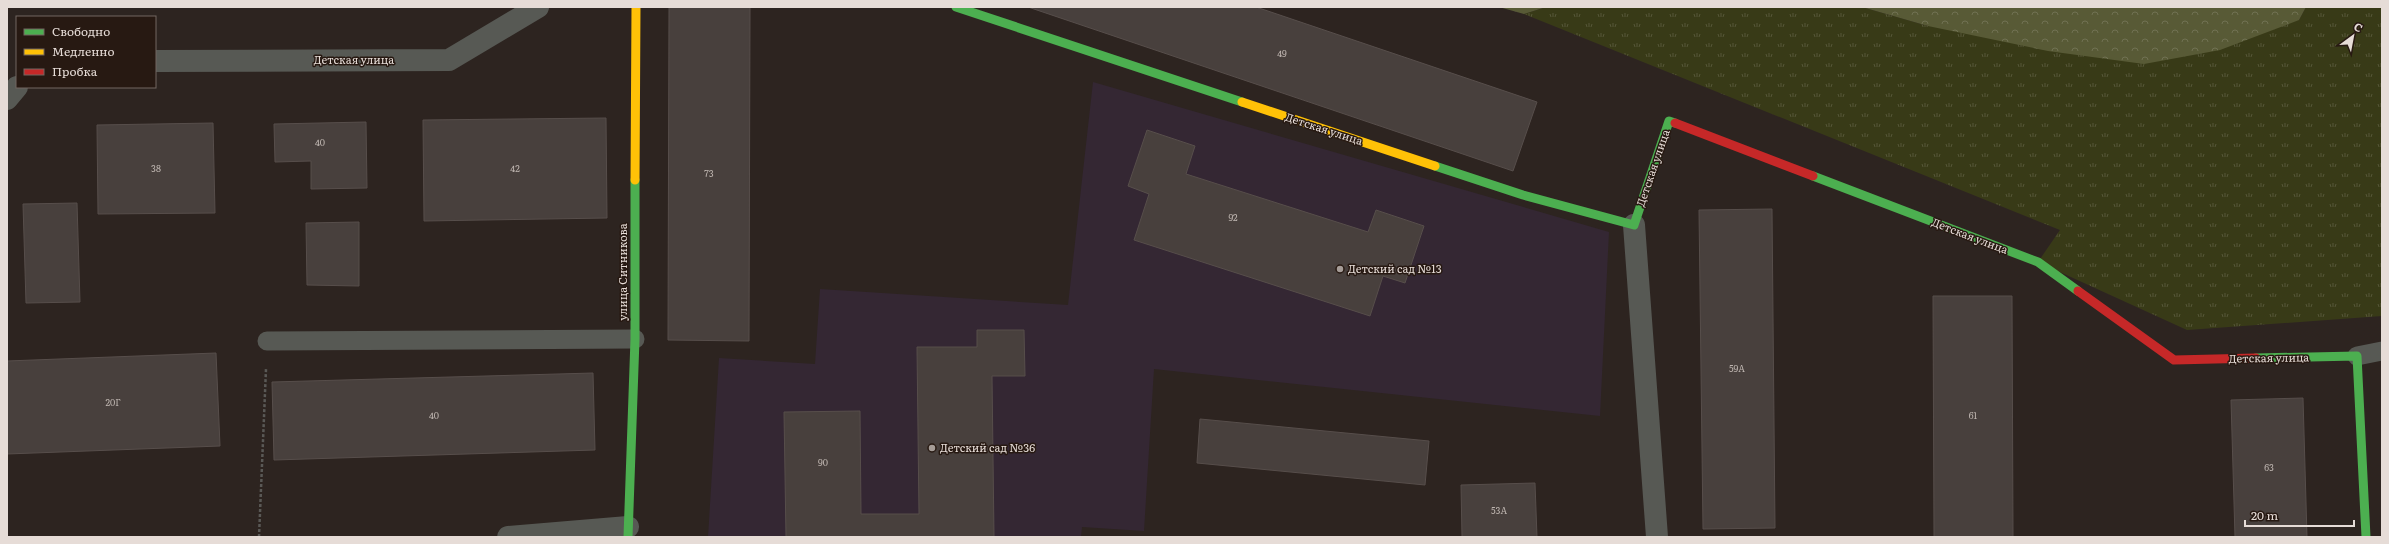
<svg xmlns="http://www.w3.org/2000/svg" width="2389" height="544" font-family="Literata,serif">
  <defs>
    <pattern id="grass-tufts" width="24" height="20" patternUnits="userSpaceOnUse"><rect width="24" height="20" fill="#383a17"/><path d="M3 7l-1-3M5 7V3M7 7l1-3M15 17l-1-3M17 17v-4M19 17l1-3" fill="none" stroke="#555638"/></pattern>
    <pattern id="forest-crowns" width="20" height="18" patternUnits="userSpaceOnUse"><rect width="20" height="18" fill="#585a36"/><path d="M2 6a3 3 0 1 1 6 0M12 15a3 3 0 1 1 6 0" fill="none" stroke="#707152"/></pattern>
  </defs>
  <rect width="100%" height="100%" fill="#2d2420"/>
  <path fill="#342733" d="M1093,82L1609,232L1600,416L1154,369L1144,531L1082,527L1081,537H708L719,358L815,364L820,289L1068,305Z"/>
  <path fill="url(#grass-tufts)" d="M1546,7H1862L1928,26L2299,20L2306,7H2382V316L2187,330L2038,262L2060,230L1524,14Z"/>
  <path fill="url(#forest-crowns)" d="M1499,7H1546L1524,14Z
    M1862,7H2306L2299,20L2220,50L2144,64L2048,51L1928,26Z"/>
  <path fill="#48403d" stroke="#574e4b" d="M669,7H750L749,341L668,340Z
    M1028,7H1256L1537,102L1513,171Z
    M606,118L607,218L424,221L423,120Z
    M366,122L367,188L311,189V161L275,162L274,124Z
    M213,123L215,213L98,214L97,125Z
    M1147,130L1195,146L1186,174L1368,232L1376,210L1424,226L1405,283L1383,276L1370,316L1134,240L1149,194L1128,186Z
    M77,203L80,302L26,303L23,204Z
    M1772,209L1775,528L1703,529L1699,210Z
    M359,222V286L307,285L306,223Z
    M1933,296H2012L2013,537H1934Z
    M977,330H1024L1025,376H992L994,537H786L784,412L860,411L861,514H919L917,347H977Z
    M216,353L220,446L7,454V361Z
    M593,373L595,450L274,460L272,382Z
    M2303,398L2307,537H2235L2231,400Z
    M1200,419L1429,441L1425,485L1197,463Z
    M1535,483L1537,537H1462L1461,485Z"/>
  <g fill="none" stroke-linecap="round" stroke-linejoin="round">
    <path stroke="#5a5956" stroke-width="2.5" stroke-dasharray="3 2" stroke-linecap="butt" d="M259,537L266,369"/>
    <path stroke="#575954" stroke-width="19" d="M267,341L635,339
      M2357,356L2382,351"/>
    <path stroke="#575954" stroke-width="22" d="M155,61L449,60L538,7
      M7,99L17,87
      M1634,225L1657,537
      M508,537L628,527"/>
    <path stroke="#4caf50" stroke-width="9" d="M956,7L1242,102
      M1435,166L1523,195L1634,225L1669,121L1675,123
      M1813,176L2038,262L2078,291
      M2256,358L2357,356L2366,537
      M628,537L635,339V180"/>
    <path stroke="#ffc107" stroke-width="9" d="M1242,102L1435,166
      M635,180L636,7"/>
    <path stroke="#c62828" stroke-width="9" d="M1675,123L1813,176
      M2078,291L2174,360L2256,358"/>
  </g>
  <g fill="#a59c97" stroke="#271912" stroke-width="1.5">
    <circle cx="1340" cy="269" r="4"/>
    <circle cx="932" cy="448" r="4"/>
  </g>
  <g text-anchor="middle" stroke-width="3" stroke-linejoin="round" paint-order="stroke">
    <g font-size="9" fill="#beb5b0">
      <text x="1282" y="57">49</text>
      <text x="320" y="146">40</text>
      <text x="156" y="172">38</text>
      <text x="515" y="172">42</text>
      <text x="709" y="177">73</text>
      <text x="1233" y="221">92</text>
      <text x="1737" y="372">59А</text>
      <text x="113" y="406">20Г</text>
      <text x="434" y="419">40</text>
      <text x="1973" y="419">61</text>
      <text x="823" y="466">90</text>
      <text x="2269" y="471">63</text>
      <text x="1499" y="514">53А</text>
    </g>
    <g font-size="11" fill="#e6dcd7" stroke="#271912">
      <text x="354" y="64">Детская улица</text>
      <text transform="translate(1324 129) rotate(18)" y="4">Детская улица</text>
      <text transform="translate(1653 168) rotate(-71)" y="4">Детская улица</text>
      <text transform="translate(1970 236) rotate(21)" y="4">Детская улица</text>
      <text transform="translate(623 272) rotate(-90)" y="4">улица Ситникова</text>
      <text transform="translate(2269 358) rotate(-1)" y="4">Детская улица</text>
    </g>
    <g font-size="11" fill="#e6dcd7" stroke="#271912" text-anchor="start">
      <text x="1348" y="273">Детский сад №13</text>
      <text x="940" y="452">Детский сад №36</text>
    </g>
  </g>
  <rect width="2389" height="544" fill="none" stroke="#e6dcd7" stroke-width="16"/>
  <rect x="16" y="16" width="140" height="72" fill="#271912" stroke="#736761"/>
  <rect x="24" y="29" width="20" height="6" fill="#4caf50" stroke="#736761"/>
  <text x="52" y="36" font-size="12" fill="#e6dcd7">Свободно</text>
  <rect x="24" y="49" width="20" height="6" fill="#ffc107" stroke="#736761"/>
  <text x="52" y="56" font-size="12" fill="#e6dcd7">Медленно</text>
  <rect x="24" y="69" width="20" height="6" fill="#c62828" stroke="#736761"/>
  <text x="52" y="76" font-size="12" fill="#e6dcd7">Пробка</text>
  <g transform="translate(2353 36) rotate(32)" stroke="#271912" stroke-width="3" paint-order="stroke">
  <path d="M0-3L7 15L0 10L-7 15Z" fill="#e6dcd7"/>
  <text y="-6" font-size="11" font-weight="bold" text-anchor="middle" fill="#e6dcd7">С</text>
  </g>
  <path d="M2245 520v6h109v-6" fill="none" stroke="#e6dcd7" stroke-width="2"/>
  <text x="2251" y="520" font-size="12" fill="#e6dcd7" stroke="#271912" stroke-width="3" paint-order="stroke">20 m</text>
</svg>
